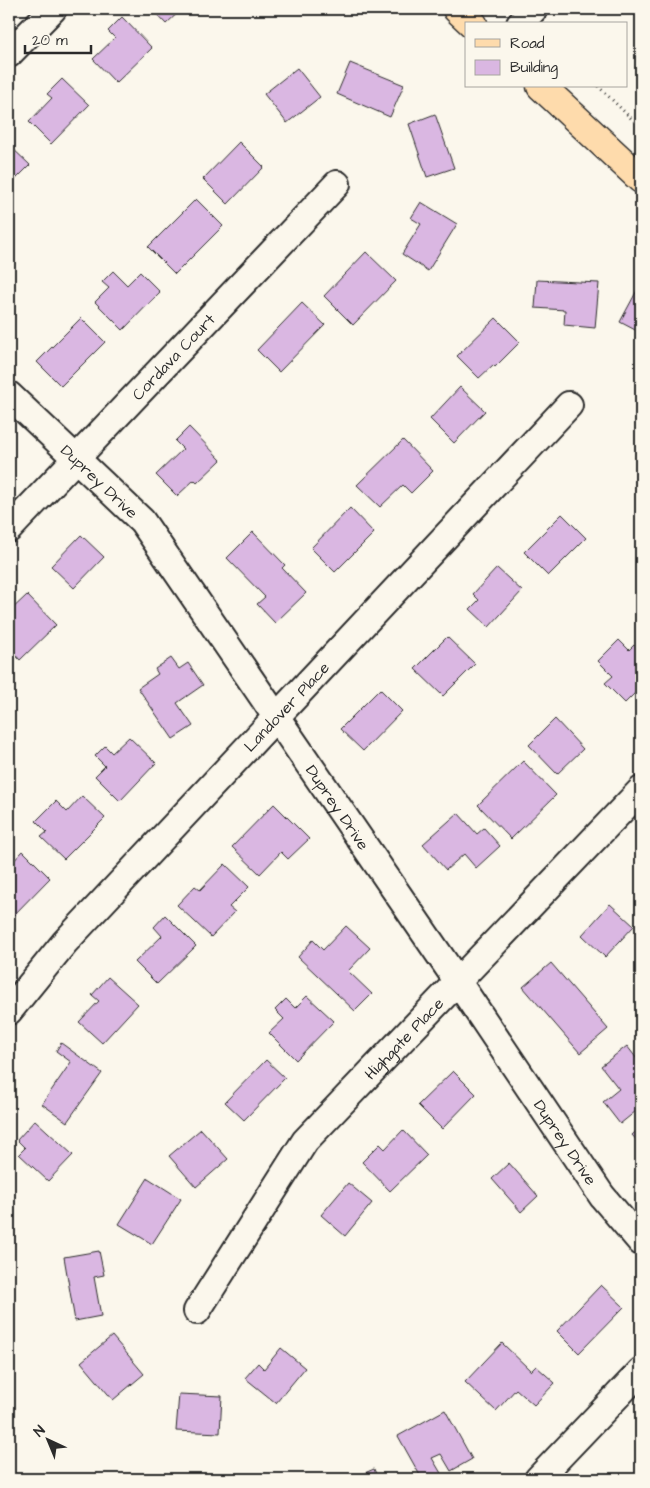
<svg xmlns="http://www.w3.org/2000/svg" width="650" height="1488" font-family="'Architects Daughter',sans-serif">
  <rect width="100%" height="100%" fill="#fbf7ec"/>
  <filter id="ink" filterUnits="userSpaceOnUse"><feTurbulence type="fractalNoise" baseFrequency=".02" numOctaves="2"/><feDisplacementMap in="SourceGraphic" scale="10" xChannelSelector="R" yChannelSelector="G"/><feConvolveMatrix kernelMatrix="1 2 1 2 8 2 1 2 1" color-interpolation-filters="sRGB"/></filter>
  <g filter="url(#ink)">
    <path fill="#dab7e2" stroke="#2b2b2b" d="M152,9H182L166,24Z
      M122,17L152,48L116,83L93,59L115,38L108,31Z
      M350,63L404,85L390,117L337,94Z
      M297,68L320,97L287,123L264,94Z
      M62,79L89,105L51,144L29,122L52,98L47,94Z
      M435,114L454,168L427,177L409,124Z
      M239,142L264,167L228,204L203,179Z
      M9,145L30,165L9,186Z
      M196,199L223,226L175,274L148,247Z
      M421,202L457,224L428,271L402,254L421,224L411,218Z
      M366,252L396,281L353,325L324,296Z
      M113,271L127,285L140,272L160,292L123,330L95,302L109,288L102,282Z
      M537,280L599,283L595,328L564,325L565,310L535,308Z
      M641,283V333L620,322Z
      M302,303L325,325L279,372L257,350Z
      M81,318L105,342L61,386L37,362Z
      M496,318L520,342L495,367L493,365L479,378L457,356Z
      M460,387L485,411L454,443L430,419Z
      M189,427L221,460L197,483L194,480L177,496L156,475L183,449L175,441Z
      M403,440L433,471L411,493L403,485L380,507L357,485Z
      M350,508L374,533L335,572L311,548Z
      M562,514L586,538L548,576L524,552Z
      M253,532L285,565L282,568L306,593L275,623L257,604L265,597L227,558Z
      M81,535L104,557L74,588L51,566Z
      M497,568L522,591L489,627L470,609L479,600L473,594Z
      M27,595L56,625L20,660L9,648V612Z
      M447,637L475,664L443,696L415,669Z
      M619,640L629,650L634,645L641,652V698L636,692L625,703L605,683L613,676L598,661Z
      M171,658L179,669L188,663L203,685L177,703L193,726L173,739L138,688L158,674L155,669Z
      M380,689L402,711L363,751L340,729Z
      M555,719L583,749L557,774L529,745Z
      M129,737L156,763L120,801L95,776L105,766L95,756L105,746L112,753Z
      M523,761L556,795L511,839L478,805Z
      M82,796L105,818L64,859L41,837L47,832L36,821L56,801L67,812Z
      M274,804L309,839L288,859L281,852L260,874L232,847Z
      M458,813L477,834L484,828L500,846L476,868L464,854L446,870L423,844Z
      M23,851L50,878L9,920V866Z
      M225,864L249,887L229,907L235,912L211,937L177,905L195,886L200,890Z
      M610,904L634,926L605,957L582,935Z
      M165,915L196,946L157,984L135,962L162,936L154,927Z
      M346,926L370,948L348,971L372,994L355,1011L298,957L313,940L323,950Z
      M551,963L608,1029L580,1053L523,987Z
      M108,977L138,1004L102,1043L79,1022L99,1001L92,995Z
      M307,996L334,1021L296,1060L269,1033L284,1019L275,1010L286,999L295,1008Z
      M61,1043L102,1073L67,1122L42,1104L71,1062L56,1051Z
      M627,1046L641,1064V1107L620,1124L603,1102L619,1089L601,1066Z
      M266,1060L285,1078L244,1120L225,1102Z
      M453,1071L476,1094L442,1129L418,1105Z
      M35,1120L73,1155L48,1181L19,1154L25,1148L17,1140Z
      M641,1127V1145L632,1135Z
      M201,1129L228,1159L196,1187L169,1156Z
      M403,1130L427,1155L390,1191L362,1162L380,1144L385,1149Z
      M509,1163L538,1196L521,1212L492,1179Z
      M148,1178L181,1199L152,1244L119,1224Z
      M348,1183L372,1203L345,1236L321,1215Z
      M99,1251L104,1275L94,1277L101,1316L75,1321L64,1257Z
      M601,1285L624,1307L579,1353L557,1331Z
      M112,1336L144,1374L113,1400L81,1362Z
      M502,1343L531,1371L536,1366L555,1383L534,1405L516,1389L496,1411L465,1382Z
      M281,1348L305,1368L276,1403L245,1378L258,1363L264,1369Z
      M179,1394L222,1396L220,1433L176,1431Z
      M445,1410L472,1459L451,1471L441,1454L432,1458L442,1475L434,1479H422L398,1436Z
      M374,1469L378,1479H351Z"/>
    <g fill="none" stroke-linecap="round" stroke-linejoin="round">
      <defs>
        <g id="minor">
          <path d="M520,24L534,9"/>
          <path d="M9,54L53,9"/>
          <path id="s1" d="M9,395L142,521L458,982L602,1196L641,1242"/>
          <path id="s2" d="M9,529L337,184"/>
          <path id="s3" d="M9,1011L65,942L569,405"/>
          <path id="s4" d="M197,1311L305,1141L641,790"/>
          <path d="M538,1479L641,1371"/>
        </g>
        <path id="major" d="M457,9L473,24
          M541,86L641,179"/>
      </defs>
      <use href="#minor" stroke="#2b2b2b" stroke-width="30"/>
      <use href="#major" stroke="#2b2b2b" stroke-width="31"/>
      <path stroke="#2b2b2b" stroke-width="3" stroke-dasharray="1 4" stroke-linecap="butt" d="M598,86L641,128"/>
      <use href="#minor" stroke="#fbf7ec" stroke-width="26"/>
      <use href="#major" stroke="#fedbac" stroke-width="28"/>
    </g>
  </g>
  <g text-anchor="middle" stroke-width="4" stroke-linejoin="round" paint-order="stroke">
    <g font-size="16" fill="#2b2b2b" stroke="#fbf7ec">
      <text dy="6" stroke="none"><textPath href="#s2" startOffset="238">Cordava Court</textPath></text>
      <text dy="6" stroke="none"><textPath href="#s1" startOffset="125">Duprey Drive</textPath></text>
      <text dy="6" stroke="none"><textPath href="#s3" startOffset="412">Landover Place</textPath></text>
      <text dy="6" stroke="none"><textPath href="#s1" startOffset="530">Duprey Drive</textPath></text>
      <text dy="6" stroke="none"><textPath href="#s4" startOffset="344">Highgate Place</textPath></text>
      <text dy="6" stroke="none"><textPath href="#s1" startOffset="935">Duprey Drive</textPath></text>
    </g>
  </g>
  <rect width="650" height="1488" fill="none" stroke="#fbf7ec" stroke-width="30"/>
  <rect x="15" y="15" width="620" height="1458" fill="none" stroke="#2b2b2b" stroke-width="2" filter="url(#ink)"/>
  <rect x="465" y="22" width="162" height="65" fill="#fbf7ec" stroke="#a8a59f"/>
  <rect x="475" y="39" width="25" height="8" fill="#fedbac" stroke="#a8a59f"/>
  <text x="510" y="48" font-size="15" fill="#2b2b2b">Road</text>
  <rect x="475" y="60" width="25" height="15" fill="#dab7e2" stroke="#a8a59f"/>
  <text x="510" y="72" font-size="15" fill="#2b2b2b">Building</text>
  <g transform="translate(48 1440) rotate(316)" stroke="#fbf7ec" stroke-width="4" paint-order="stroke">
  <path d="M0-4L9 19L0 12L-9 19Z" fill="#2b2b2b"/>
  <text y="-8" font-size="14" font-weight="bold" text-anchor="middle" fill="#2b2b2b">N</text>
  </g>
  <path d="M25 45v8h66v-8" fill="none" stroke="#2b2b2b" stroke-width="2.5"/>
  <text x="32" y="45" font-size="15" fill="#2b2b2b" stroke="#fbf7ec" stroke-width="4" paint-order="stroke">20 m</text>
</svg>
